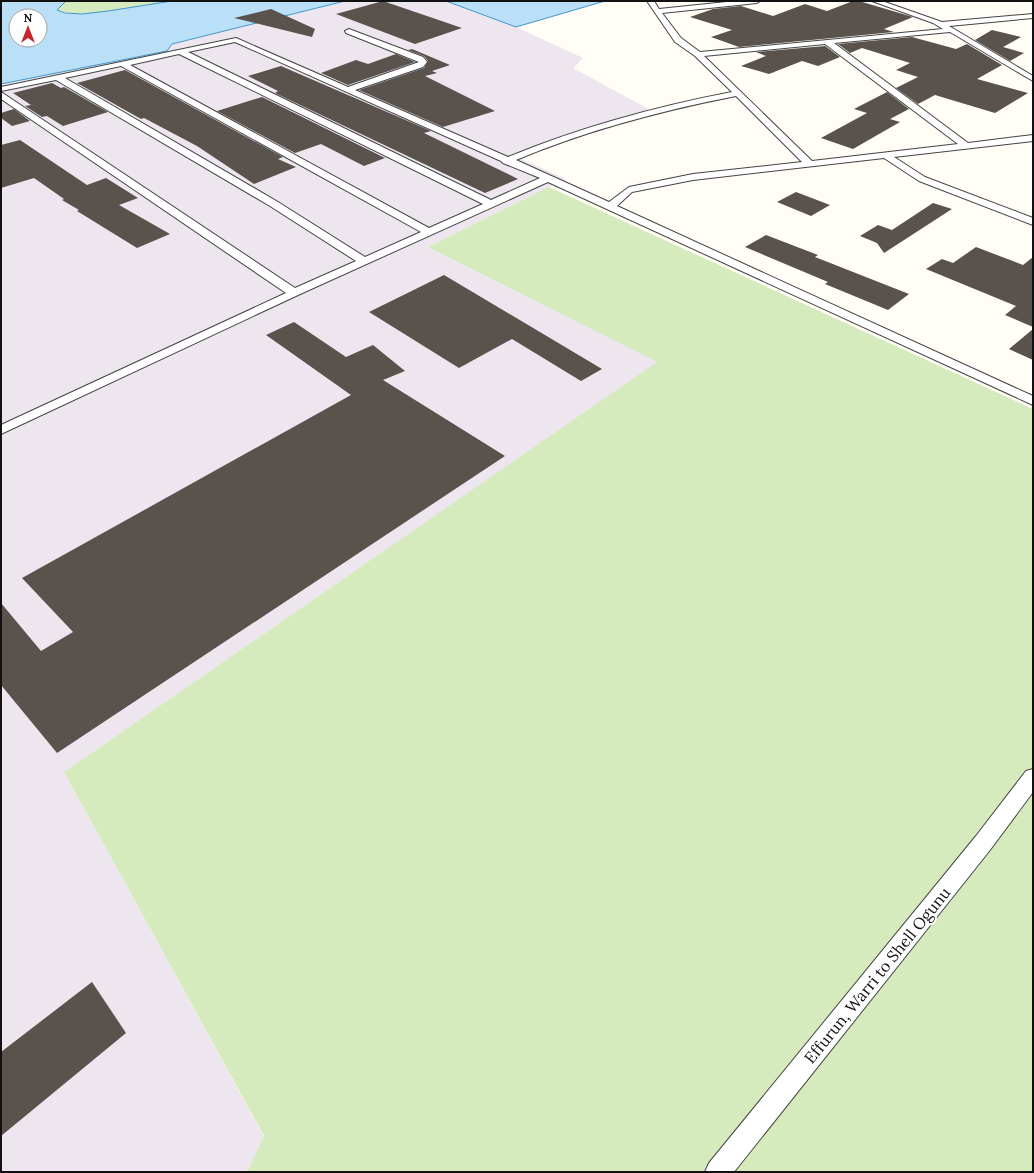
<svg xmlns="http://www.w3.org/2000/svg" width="1034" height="1173" font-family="Lora,serif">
  <rect width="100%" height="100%" fill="#fffdf5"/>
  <path fill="#eee6ef" d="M345,1H446L516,27L583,58L573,68L656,113L573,138L519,158L566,179L428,247L658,362L64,772L264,1137L247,1172H1V84L167,51L172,44Z"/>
  <path fill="#d5ebbd" d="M66,1H172C142,7 86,20 57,10Z
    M549,187L1033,409V1172H247L264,1136L64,772L657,362L428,247Z"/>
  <path fill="#b9e0f7" stroke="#3f96cf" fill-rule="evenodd" d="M1,1H66L57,10L65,13L82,14L108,11L172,1H345L172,44L167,51L1,84ZM16,16H40V40H16Z
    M446,1H605L516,27Z"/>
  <path fill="#5a524d" d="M383,1L462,28L415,44L336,14Z
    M853,1H859L913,17L884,29L894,32L739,47L711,37L732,30L690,17L713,9L741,6L773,16L805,4L827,11Z
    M271,9L315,29L312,37L234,18Z
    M992,30L1021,37L1003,47L1024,53L1010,61L975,40Z
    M912,37L956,49L967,44L1002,65L977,79L1028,93L995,113L935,95L918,104L896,88L918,77L896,70L910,63L862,48L850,53L838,44Z
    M825,46L840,57L818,66L802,61L769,74L741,66L766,56L756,52Z
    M412,49L450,65L432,71L437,73L425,76L495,111L443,127L359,90L424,68L428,61L424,56L408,50Z
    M396,54L415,62L348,85L321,73L356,60L368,64Z
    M281,66L431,131L424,133L518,179L485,193L275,93L278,91L248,76Z
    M125,70L283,157L278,159L296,167L254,184L197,146L144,118L141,119L77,83Z
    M52,83L61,88L64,87L108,112L63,126L47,116L42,117L25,106L31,105L13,93Z
    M887,92L909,109L890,119L900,122L853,149L821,138L867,113L854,109Z
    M262,97L385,158L364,166L321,144L295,153L217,111Z
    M14,109L30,121L12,126L1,118V113Z
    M20,140L87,185L106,178L138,198L119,205L170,234L137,248L77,211L79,210L62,200L64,199L34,178L1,188V145Z
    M796,192L830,205L811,216L777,202Z
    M933,203L952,209L884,253L877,243L860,236L878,225L892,230Z
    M766,235L818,255L815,257L909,294L888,310L825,284L828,282L745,247Z
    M976,247L1023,265L1033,257V327L1005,315L1016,306L926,269L942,259L953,263Z
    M444,275L602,369L581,381L512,339L459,368L369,312Z
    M294,322L346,357L373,345L405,371L383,380L505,456L57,753L1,685V603L41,651L73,632L22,578L351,395L266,335Z
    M1033,329V360L1009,349Z
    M92,982L126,1033L1,1136V1052Z"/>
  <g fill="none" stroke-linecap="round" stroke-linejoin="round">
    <defs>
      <path id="street" d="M647,1H654L659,9L736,1H760L757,3L662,13L681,38L700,52L943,29L933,23L872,1H882L942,22L1033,14V18L949,26L1033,76V81L950,32L834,43L968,143L1033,135V141L894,157L925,177L1033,218V225L919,181L884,158L693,180L632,192L617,206L1033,396V405L548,182L298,295L1,434V425L286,293L1,99V92L295,288L356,261L270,206L56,80L1,91V87L236,38L348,87L419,62L346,33L345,31L349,29L423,57L427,62L423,67L355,90L508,157C581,127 654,107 732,92L695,56L675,42ZM235,42L501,161L503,163L540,178L491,200L188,52ZM825,44L958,144L812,161L704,56ZM179,54L483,204L429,228L130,65ZM121,66L421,232L365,257L278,202L65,78ZM736,96L802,162L693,174L629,187L609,202L516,160C587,130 660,111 736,96Z
        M1033,769V792L990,850L734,1172H705L709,1163L976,836L1026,771Z"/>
    </defs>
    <use href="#street" stroke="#444" stroke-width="2"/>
    <use href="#street" fill="#fff" fill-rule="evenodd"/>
  </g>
  <g text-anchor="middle" stroke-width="4" stroke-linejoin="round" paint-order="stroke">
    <g font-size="16" fill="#111" stroke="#fff">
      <text transform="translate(877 975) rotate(-51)" y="6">Effurun, Warri to Shell Ogunu</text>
    </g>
  </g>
  <rect width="1034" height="1173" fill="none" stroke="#111111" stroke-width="4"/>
  <g transform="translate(28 28)"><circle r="19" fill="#ffffff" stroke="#a0a0a0"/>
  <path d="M0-3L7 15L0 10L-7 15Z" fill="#c4262e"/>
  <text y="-6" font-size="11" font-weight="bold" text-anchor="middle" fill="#111111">N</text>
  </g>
</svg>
